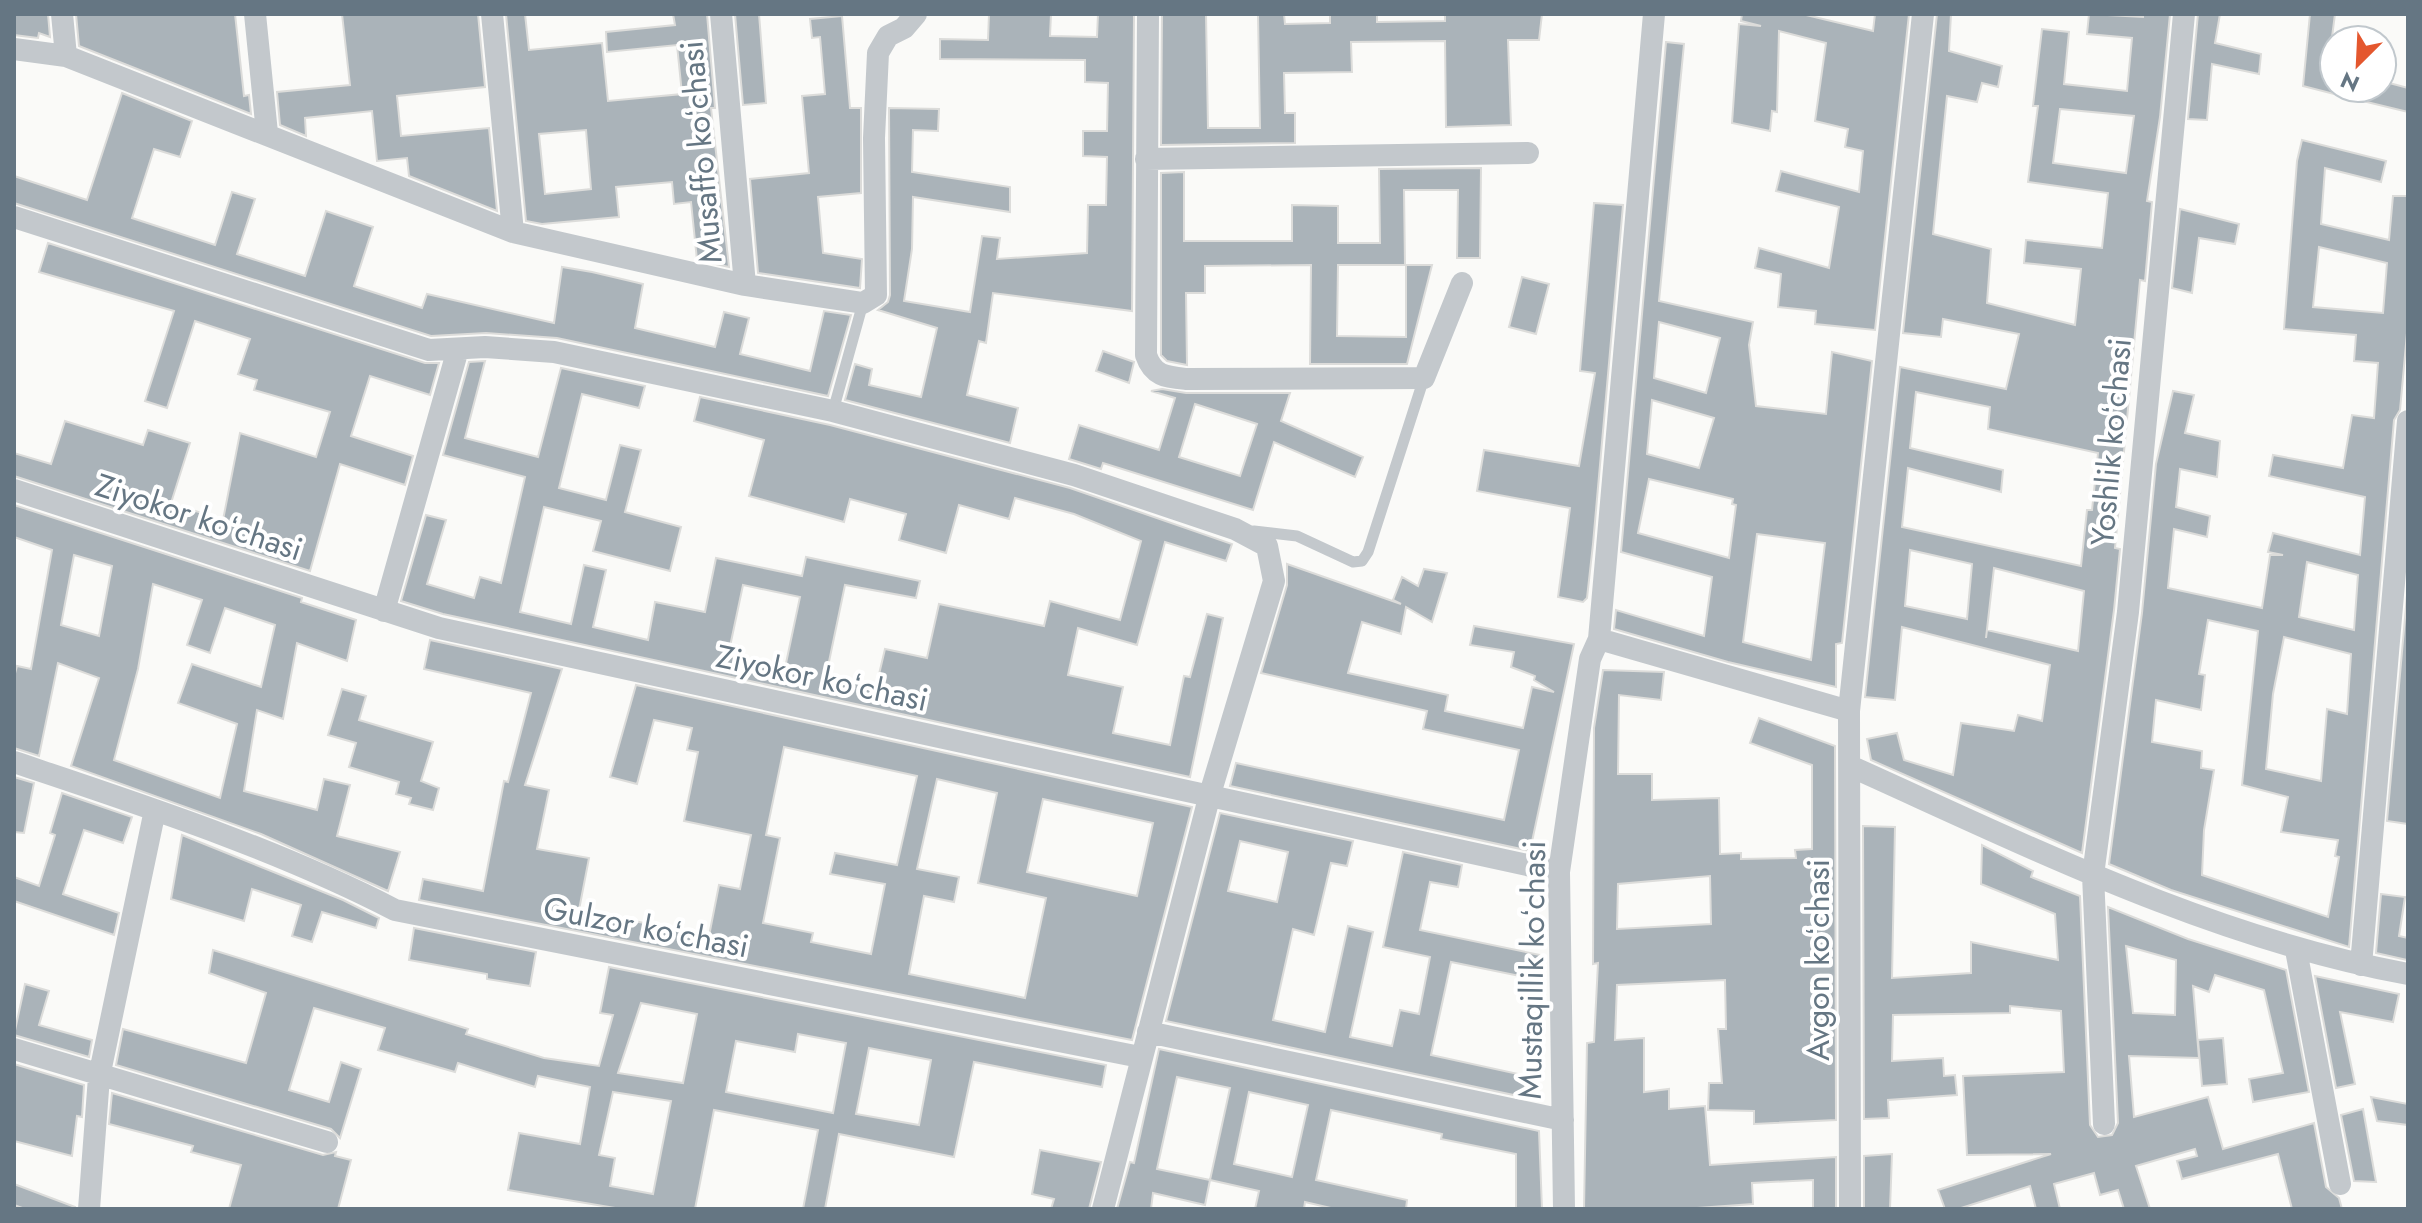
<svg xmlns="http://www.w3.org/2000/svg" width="2422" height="1223" font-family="Jost,sans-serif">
  <rect width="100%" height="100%" fill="#fafaf8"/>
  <path fill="#aab3b9" stroke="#dcdcda" stroke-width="2" fill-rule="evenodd" d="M14,14H48L50,37L39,33L38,38L14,35Z
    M76,14H235L244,96L249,95L251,114L79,46Z
    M342,14H478L485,87L397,96L401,136L489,128L497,211L409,176L407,158L377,161L372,111L305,118L306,136L280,125L277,92L350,85Z
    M506,14H525L529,50L602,43L608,101L682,94L677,45L607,52L606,32L675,25L673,14H707L715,108H711L729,267L697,260L691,202L674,204L672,182L616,187L619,217L542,224L526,221ZM586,130L591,189L545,194L539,134Z
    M735,14H759L766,103L743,105Z
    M989,14H1051L1050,36L1097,37L1098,14H1134L1132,311L993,293L986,343L979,341L967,395L1018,408L1010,443L845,400L855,364L872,369L869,385L921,397L937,328L878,310L888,302L890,295L889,108L939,109L938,131L913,130L912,172L1010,187V212L913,197L912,249L904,301L970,312L982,236L1000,238L997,259L1087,253L1088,205H1106L1107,157L1083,156V131H1107L1108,83L1085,82V60L940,59V39L988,40Z
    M1162,14H1206L1208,128H1260L1258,14H1284L1285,24L1330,23V14H1377V22L1445,21V15L1542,14L1539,40H1508L1511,125L1446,127L1445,41L1351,42L1352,72L1284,73L1285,113H1295V143L1161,145Z
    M1742,14H1802L1873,31L1875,14H1909L1875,330L1815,324L1816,311L1778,307L1781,274L1755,268L1759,248L1829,268L1839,207L1776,191L1781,171L1859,192L1863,151L1845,147L1848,129L1815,121L1826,43L1779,31L1777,112L1772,111L1770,131L1732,123L1739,24L1761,26L1741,21Z
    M1937,14H1951L1949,51L2002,66L1998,87L1982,83L1977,102L1947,96L1933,234L1991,249L1987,303L2075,325L2081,269L2024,263L2026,240L2102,248L2108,193L2028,182L2038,106H2033L2042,29L2069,32L2064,84L2127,91L2132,38L2087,34L2089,14L2143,17V14H2170L2160,117L2147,201L2152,202L2145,281L2140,280L2115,548L2120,549L2114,610L2082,853L1871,760L1867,739L1897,733L1904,760L1953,775L1961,723L2014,731L2018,715L2042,721L2050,665L1902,627L1895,700L1865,697L1900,367L2006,389L2019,334L1943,319L1941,337L1903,333ZM2060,109L2134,116L2126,173L2053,163ZM1916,392L1990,407L1988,429L2098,453L2092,510H2087L2081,566L1902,527L1908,468L2001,492L2003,470L1910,448ZM1910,550L1972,564L1967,619L1905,606ZM1994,568L2084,591L2078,651L1987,630L1986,638Z
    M2198,14H2220L2215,43L2261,54L2259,74L2212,64L2207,120L2188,119Z
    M2310,14H2335L2328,68L2334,70V94L2303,86Z
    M842,16L850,108H861V193L818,197L823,253L862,259L860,288L758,273L750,179L809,173L802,96L825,94L820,37L812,38L810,19Z
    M1666,42L1684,44L1659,301L1753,322L1749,345L1756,406L1826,414L1832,352L1872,361L1842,643L1836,644V687L1728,662L1614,629L1616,610L1704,636L1712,577L1621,552ZM1659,322L1720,338L1706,393L1654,378ZM1652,400L1714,418L1699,468L1647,454ZM1649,479L1733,499L1732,504L1736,505L1729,558L1638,533ZM1757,534L1825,543L1811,660L1743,642Z
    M2382,81L2408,88V112L2342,96L2343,88H2382Z
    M122,93L192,121L180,157L154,149L132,218L215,245L232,192L255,199L237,254L305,276L326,211L373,227L354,286L422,308L427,294L554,323L562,267L592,272L643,284L635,328L715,347L724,312L749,318L740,354L810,371L824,311L851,315L828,396L557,338L486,333L431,336L14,203V176L87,200Z
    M2302,140L2386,161L2381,182L2325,168L2321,224L2389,240L2393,196H2408V322L2400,410L2394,420L2349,947L2171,890L2109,864L2142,613L2156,464L2173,391L2194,395L2185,433L2220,441L2217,477L2180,469L2176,507L2210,516L2207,537L2174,529L2168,588L2262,608L2270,555H2283L2268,552L2273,533L2360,555L2365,497L2269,476L2273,455L2343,468L2352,415L2374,418L2378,363L2354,361L2356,335L2284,329L2297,161ZM2319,247L2387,263L2383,313L2313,307ZM2307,562L2358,575L2354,630L2299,617ZM2208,620L2258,631L2242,785L2288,797L2281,832L2338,840L2335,856L2339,857L2328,917L2202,875L2204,830L2214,770L2201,768L2202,751L2152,742L2156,700L2201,710L2205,675L2199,674ZM2284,637L2351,654L2347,714L2327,709L2321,781L2266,769L2273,694Z
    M1481,168L1480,258H1457L1458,190H1404L1405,265H1338L1337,336L1406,337V265H1432L1407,364H1310L1311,265L1205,266V293H1186L1187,365L1167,361L1161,355V173L1184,172V241H1292V205L1338,206V243H1380L1379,169Z
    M1594,203L1623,205L1593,544L1587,598L1583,602L1558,597L1570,508L1477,491L1484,450L1579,466L1595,373L1580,371Z
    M2180,209L2239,224L2235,244L2199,238L2192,293L2172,288Z
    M48,243L425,363H439L430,395L370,376L351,436L413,456L405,485L340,464L310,571L14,476V453L51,464L65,421L143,445L148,430L190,443L171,503L223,520L240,433L316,457L330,412L254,390L257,380L238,374L250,339L195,321L167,408L145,401L174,311L39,272Z
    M1522,277L1549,284L1536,334L1509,327Z
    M1103,351L1134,362L1129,383L1096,371Z
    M485,361L465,438L538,457L561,368L645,386L639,408L582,394L559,488L606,500L620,445L641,450L625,512L681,527L670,571L593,551L601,521L544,507L520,612L571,624L584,565L606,570L593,627L648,640L655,602L705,612L716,558L802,576L806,557L920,581L916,598L845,585L826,676L876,687L885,649L927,658L939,604L1044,626L1050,601L1120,620L1141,541L1074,514L1015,498L1009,519L959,505L946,553L899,540L906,514L850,499L844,522L749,496L764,440L694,421L700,397L830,425L1070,488L1232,544L1226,561L1165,542L1137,645L1078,628L1068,675L1123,687L1113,733L1170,745L1184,676L1190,677L1207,614L1223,618L1190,777L443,614L401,601L426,515L446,520L427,584L474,598L480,577L501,583L525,477L443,455L469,362ZM743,585L800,597L785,668L728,656Z
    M1162,389L1186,393H1290L1281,421L1363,457L1355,477L1274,442L1253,510L1103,463L1101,469L1069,459L1079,425L1159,450L1175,398L1151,391ZM1195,404L1257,424L1240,476L1179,457Z
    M14,505L302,598L301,602L356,620L347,661L297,643L283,719L257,710L244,791L317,810L324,779L350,785L337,836L400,852L388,891L261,834L71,766L99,678L58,663L39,756L14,748V677L17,666L31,669L52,550L14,537ZM74,555L112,566L99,636L61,625ZM153,584L202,600L187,645L210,653L225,608L275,625L261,687L192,664L178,703L237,724L220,798L114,760L138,669Z
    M1287,564L1401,604L1393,600L1402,577L1418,586L1424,569L1447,573L1432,622L1406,607L1401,634L1362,622L1348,673L1448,695L1445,711L1523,728L1532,687L1554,692L1534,680L1535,676L1511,667L1514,652L1470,645L1474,626L1574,644L1530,851L1230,786L1236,763L1504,820L1519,750L1423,729L1427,711L1261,673L1287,585Z
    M2408,584V824L2387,821Z
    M430,640L562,669L525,785L549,790L537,849L589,858L579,910L709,936L719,885L740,889L751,835L684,821L698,752L687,750L692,728L654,720L637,784L610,777L636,685L1192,807L1132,1040L419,900L423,879L483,891L504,781L508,782L531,693L424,669ZM784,747L917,776L897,865L835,853L830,874L885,884L871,954L811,942L813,933L763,923L780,838L766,835ZM937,779L997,793L978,883L1046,898L1025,998L909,974L924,896L954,902L959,877L917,869ZM1043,799L1153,823L1137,896L1027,872Z
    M1603,670L1664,672L1661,700L1619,695L1618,774H1652V800L1719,798L1720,854L1741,853V859L1796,858L1795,850L1812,849V765L1750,743L1759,718L1835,746L1836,1120L1754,1124V1111L1708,1110L1709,1083H1722L1718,1029H1726L1725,980L1617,985L1615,1040L1644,1038V1092L1669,1089V1109L1705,1106L1710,1165L1836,1157V1209H1813V1180L1752,1183L1753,1204L1683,1209H1584L1587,1043L1594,1042L1598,963L1593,964L1594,728ZM1710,876L1711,924L1617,929L1618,884Z
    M342,689L366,696L359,720L433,742L421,781L439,788L433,810L409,804L411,798L396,794L399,782L349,767L356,743L328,735Z
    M14,777L34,783L24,833L14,832Z
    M62,793L132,817L123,843L84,830L63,894L119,913L114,935L14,901V877L39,886L55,835L50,833Z
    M1220,813L1353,841L1347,866L1331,863L1314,935L1293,929L1273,1020L1325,1032L1348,926L1373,932L1350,1037L1392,1046L1400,1010L1419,1014L1430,957L1383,947L1403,852L1462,865L1458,887L1430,882L1420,930L1540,955L1535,979L1451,962L1431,1055L1527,1076L1523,1097L1166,1021ZM1240,841L1288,852L1277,902L1228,891Z
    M1863,826L1895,827L1892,978L1971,973V942L2058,960L2055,914L1981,884L1982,845L2033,871L2031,877L2080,896L2090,1125L2098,1137L2112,1135L2118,1123L2108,907L2188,939L2286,970L2309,1092L2253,1102L2249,1079L2283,1073L2264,990L2215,975L2209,992L2193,986L2199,1058L2129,1056L2134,1117L2208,1097L2223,1149L2314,1123L2326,1187L2339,1198L2342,1209H2292L2278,1154L2182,1179L2177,1161L2197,1156L2195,1149L2136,1166L2150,1209H2124L2118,1190L2100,1195L2094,1173L2054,1184L2060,1209H2036L2030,1186L1958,1209H1945L1938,1190L2051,1154L1967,1155L1963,1076L2064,1072L2061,1011L2010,1006V1013L1893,1015L1892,1061L1943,1058L1944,1076L1955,1075L1957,1095L1888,1100L1889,1118L1864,1119ZM2126,946L2176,960L2175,1015L2133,1013Z
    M182,835L343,900L379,918L376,928L322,912L312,942L292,936L301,905L252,889L244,921L171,899Z
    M2381,894L2405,897L2399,936L2408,938L2407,960L2376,953Z
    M414,928L536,952L530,986L487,979V974L409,960Z
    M213,950L468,1029L466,1034L544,1058L599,1066L613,1015L600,1013L609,967L1106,1065L1102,1087L974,1062L954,1157L839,1134L825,1209H803L818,1130L714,1110L695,1209H621L508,1190L519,1133L580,1144L590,1087L538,1076L535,1087L458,1063L455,1072L378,1050L385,1028L314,1008L289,1090L329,1102L341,1062L361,1069L340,1138L331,1129L116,1065L123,1029L246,1063L266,993L209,973ZM641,1003L697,1014L683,1083L618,1073ZM798,1034L846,1043L833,1113L726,1092L736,1041L795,1052ZM869,1048L931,1060L919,1125L856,1114ZM613,1092L671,1101L653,1194L610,1186L615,1158L599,1155Z
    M2315,976L2399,994L2393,1022L2340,1012L2355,1084L2336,1088Z
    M25,984L49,991L39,1025L92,1040L89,1057L14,1035Z
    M2223,1038L2227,1084L2202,1086L2198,1040Z
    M1159,1049L1539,1131L1542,1209H1516V1154L1441,1139L1442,1134L1331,1110L1316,1180L1407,1200L1406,1209H1335L1305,1202L1304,1209H1255L1259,1191L1210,1180L1205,1205L1153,1193L1151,1209H1117L1130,1162L1134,1163ZM1177,1077L1230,1088L1210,1180L1157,1169ZM1249,1092L1308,1105L1292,1177L1234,1164Z
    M14,1064L84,1085L82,1117L77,1116L72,1156L14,1141Z
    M112,1093L323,1155L336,1152L335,1156L351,1160L338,1209H229L241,1165L191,1152L193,1146L109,1124Z
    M2371,1097L2408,1104V1125L2377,1121Z
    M2363,1109L2376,1182L2354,1181L2341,1115Z
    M1040,1150L1101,1162L1089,1209H1051L1054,1199L1032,1194Z
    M1892,1154L1890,1209H1864V1156Z
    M14,1184L75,1207V1209H25L14,1205Z"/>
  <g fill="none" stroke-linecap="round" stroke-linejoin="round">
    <path stroke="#c3c8cc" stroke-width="11" d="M833,411L863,303
      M1254,531L1297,536L1353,562L1362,561L1368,552L1424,378"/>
    <path stroke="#c3c8cc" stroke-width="22" d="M62,14L66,56
      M255,14L267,133
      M492,14L513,232
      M721,14L745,285
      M1148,14L1146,355C1153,376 1166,377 1186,379L1424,378L1462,283
      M14,49L66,56L513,232L745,285L863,303L876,295L874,138L878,53L888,36L904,28L916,14
      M1146,159L1528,153
      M14,217L429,350L485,347L554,352L833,411L1074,475L1235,529L1267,546L1274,581L1210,794L1103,1209
      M14,490L439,628L1559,872
      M384,611L458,349
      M1599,639L1849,711
      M14,762C142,805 275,848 395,910L1140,1057
      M1850,766C2030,847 2212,938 2408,974
      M2296,950L2340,1184
      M2361,965L2408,421
      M1148,1032L1563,1120
      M14,1049L327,1142
      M2104,1124L2093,875L2128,612L2184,14
      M89,1209L99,1077L155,810
      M1564,1209L1559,872L1590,659L1599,639L1654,14
      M1850,1209L1849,711L1923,14"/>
  </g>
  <g text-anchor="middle" stroke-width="8" stroke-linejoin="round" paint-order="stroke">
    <g font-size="32" fill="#657683" stroke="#fff">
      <text transform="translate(701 152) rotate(-95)" y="11">Musaffo koʻchasi</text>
      <text transform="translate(2111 442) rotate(-85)" y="11">Yoshlik koʻchasi</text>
      <text transform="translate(199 517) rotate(18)" y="11">Ziyokor koʻchasi</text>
      <text transform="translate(822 678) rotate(12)" y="11">Ziyokor koʻchasi</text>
      <text transform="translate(646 927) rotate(11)" y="11">Gulzor koʻchasi</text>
      <text transform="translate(1818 960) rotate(-90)" y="11">Avgon koʻchasi</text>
      <text transform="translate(1532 970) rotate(-89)" y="11">Mustaqillik koʻchasi</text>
    </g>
  </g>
  <rect width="2422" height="1223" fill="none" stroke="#657683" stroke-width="32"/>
  <g transform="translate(2358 64) rotate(204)"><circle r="38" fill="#ffffff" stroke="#c1c8cd" stroke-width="2"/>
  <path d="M0-6L14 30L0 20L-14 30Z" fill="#e4572e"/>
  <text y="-12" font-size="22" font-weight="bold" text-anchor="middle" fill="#657683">N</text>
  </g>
</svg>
